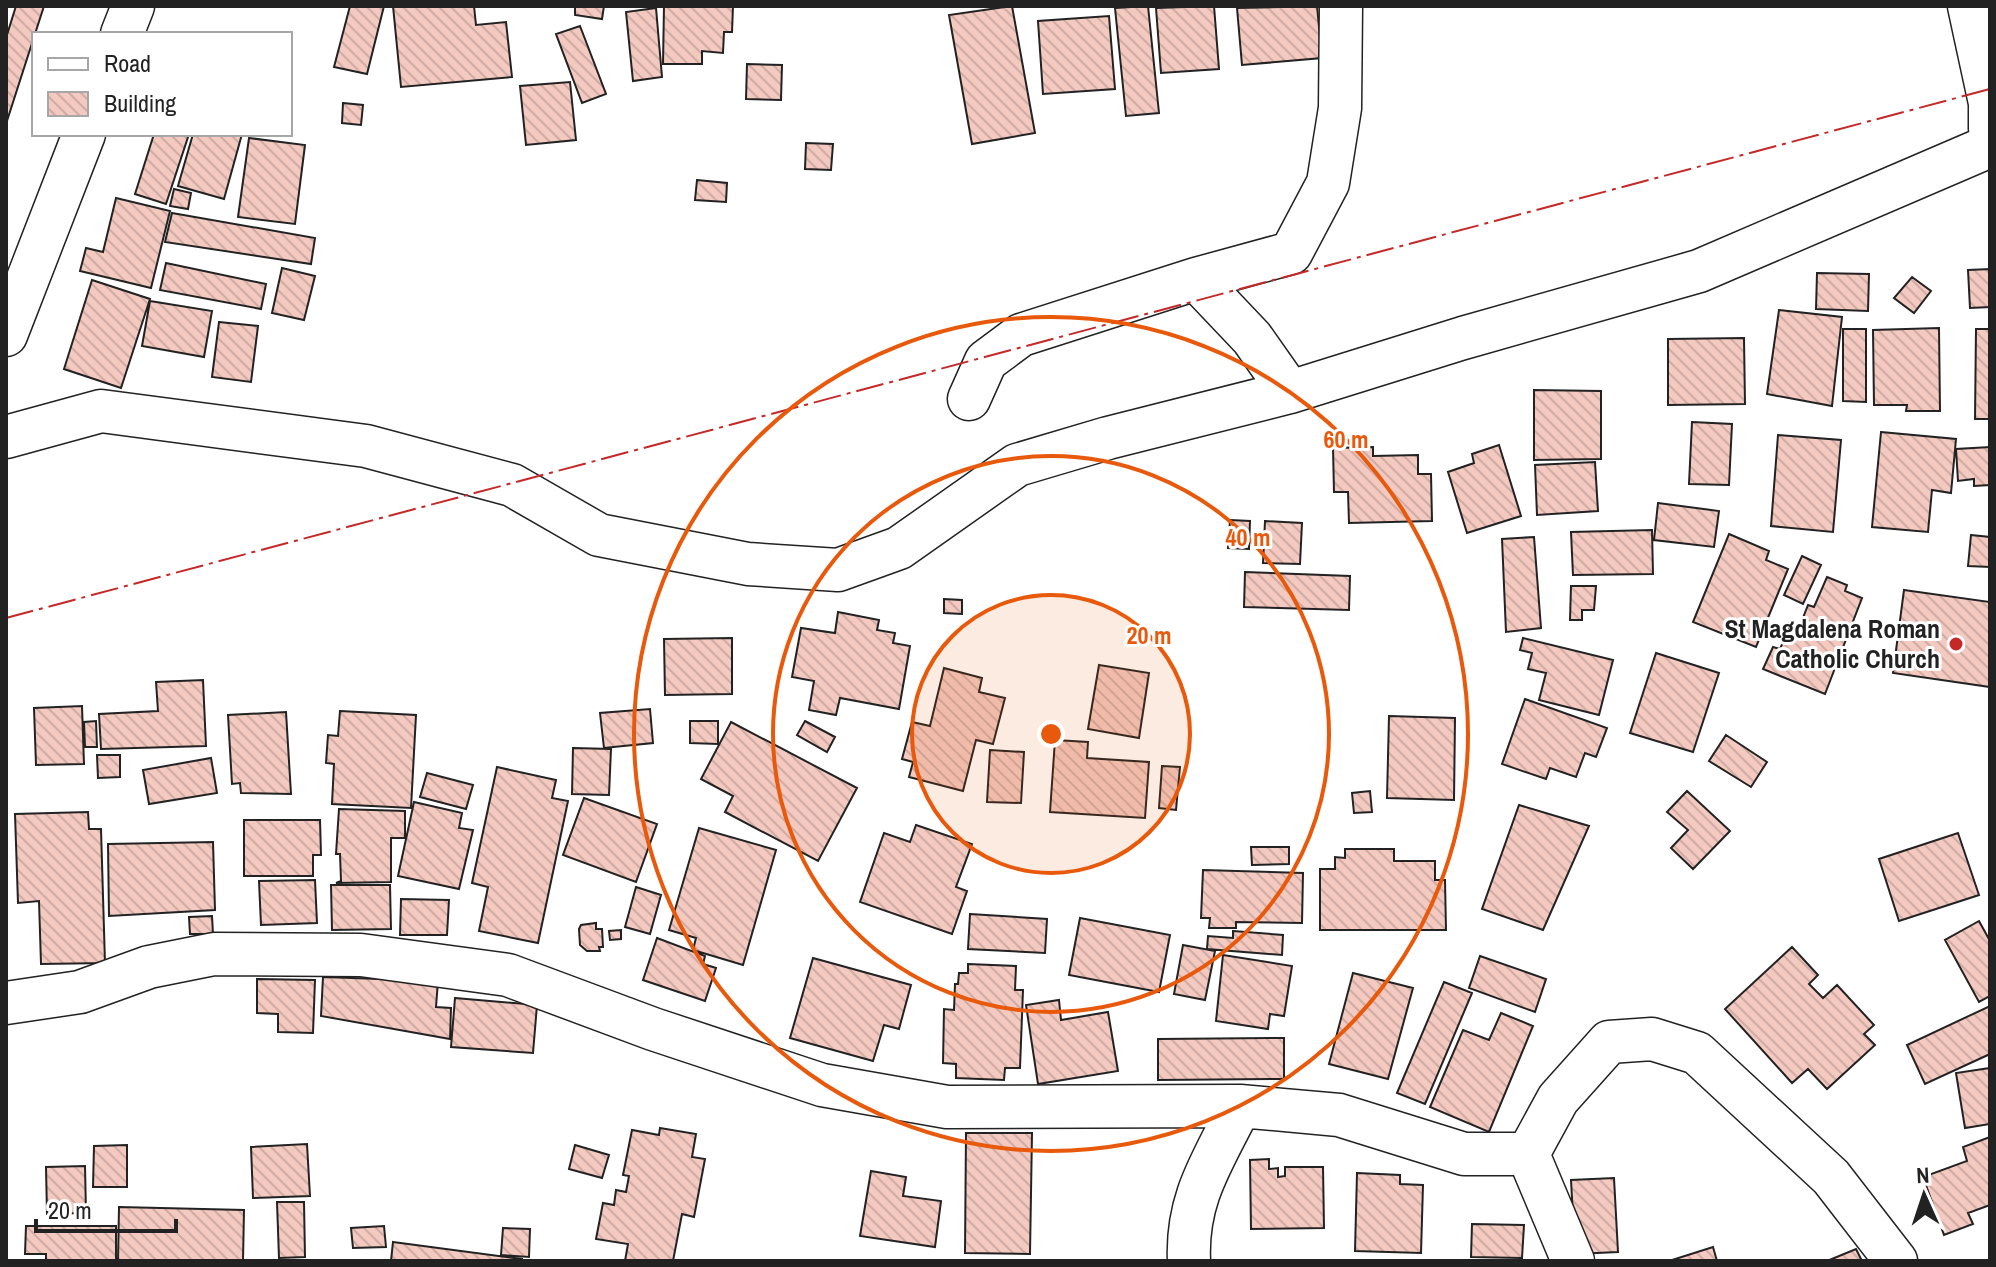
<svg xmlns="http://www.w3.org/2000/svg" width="1996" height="1267" font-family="'Archivo Narrow',sans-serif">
  <defs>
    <pattern id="building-back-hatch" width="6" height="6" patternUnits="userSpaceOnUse" patternTransform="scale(2)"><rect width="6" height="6" fill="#f3c9c0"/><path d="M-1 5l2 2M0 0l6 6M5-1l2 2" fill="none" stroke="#d0aca5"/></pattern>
  </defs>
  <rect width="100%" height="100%" fill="#fff"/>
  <path fill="url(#building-back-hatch)" stroke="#222" stroke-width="2" d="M16,6H44L6,124V38Z
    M350,6H384L367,74L334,67Z
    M393,6H474L476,25L506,22L512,77L401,87Z
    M575,6H604L602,19L575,15Z
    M664,6H733L732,32H724L723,53L702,51V64H663Z
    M1012,6L1035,133L972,144L949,15Z
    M1148,6L1159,113L1126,116L1115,8Z
    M1214,6L1219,69L1161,73L1156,8Z
    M1317,6L1322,58L1242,65L1237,8Z
    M656,8L662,77L633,81L626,12Z
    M1109,16L1115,89L1043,94L1038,21Z
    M580,26L606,94L582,103L556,34Z
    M747,64L782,65L781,100L746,99Z
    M570,82L576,140L526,145L520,86Z
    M343,103L363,105L361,125L342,123Z
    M154,134H189L166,204L135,194Z
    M193,134H242L224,199L178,186Z
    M249,138L305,145L295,224L238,217Z
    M806,143L833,144L831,170L805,169Z
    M697,180L727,183L726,202L695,200Z
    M174,189L191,193L188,209L170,206Z
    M116,198L170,211L151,288L80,271L86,248L103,252Z
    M172,213L315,238L311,264L165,242Z
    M166,263L266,284L261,309L160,290Z
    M282,268L315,276L304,320L272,313Z
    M1990,269V307L1970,308L1968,270Z
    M1817,273L1869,274L1868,311L1816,309Z
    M1912,277L1931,291L1914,313L1894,298Z
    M92,280L150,299L121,388L64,369Z
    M150,301L212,311L204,357L142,346Z
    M1779,310L1842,317L1832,406L1767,394Z
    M219,322L258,326L251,382L212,377Z
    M1939,328L1940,411H1906L1907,405H1874L1873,330Z
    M1843,329H1866V402L1843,401Z
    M1976,329H1990V419H1975Z
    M1744,338L1745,404L1668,405V339Z
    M1534,390L1601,391V459L1534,460Z
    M1692,422L1732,424L1729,485L1689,484Z
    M1881,432L1956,439L1951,493L1932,490L1928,532L1872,527Z
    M1778,435L1841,440L1833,532L1771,526Z
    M1499,445L1521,516L1467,533L1448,472L1474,463L1472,454Z
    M1373,447V456L1418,455V474H1431L1432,521L1349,523L1348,492H1334L1333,448Z
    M1990,447V485L1974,486V479L1958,481L1956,449Z
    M1595,462L1598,511L1537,515L1535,465Z
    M1658,503L1719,511L1714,547L1654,540Z
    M1230,520L1250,521L1249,549L1228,548Z
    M1265,521L1302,523L1300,564L1263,563Z
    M1652,530L1653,574L1573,575L1571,532Z
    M1729,534L1769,551L1766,560L1788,569L1756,647L1693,622Z
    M1971,535L1990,537V567L1968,566Z
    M1534,537L1541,628L1506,632L1502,539Z
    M1802,556L1821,565L1803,604L1784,595Z
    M1245,572L1350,576L1349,610L1244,607Z
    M1827,577L1847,585L1845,591L1862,598L1825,694L1763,669L1773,647L1780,649L1791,624L1799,628L1808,605L1814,607Z
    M1571,586H1596L1594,610H1582V620H1570Z
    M1904,590L1990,602V687L1893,673Z
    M944,599L962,600V614L944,613Z
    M838,612L879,620L877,630L895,633L893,643L910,646L899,709L840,698L836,715L809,710L814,681L792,677L801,628L835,633Z
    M732,638V694L665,695L664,639Z
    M1523,638L1613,660L1599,715L1539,700L1546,673L1528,669L1532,653L1520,650Z
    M1656,653L1719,673L1693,752L1630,733Z
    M1099,665L1149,673L1139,738L1088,729Z
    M944,668L982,678L979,692L1005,698L993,744L976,740L963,791L909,777L913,762L902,759L912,722L930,726Z
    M203,680L206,746L101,749L99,714L158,711L156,682Z
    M1525,699L1607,728L1596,757L1585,753L1576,777L1550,768L1546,779L1502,764Z
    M82,706L84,764L36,765L34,708Z
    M650,709L653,743L604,748L600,713Z
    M340,711L416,715L411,808L332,804L334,764L326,763L328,735L338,736Z
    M286,712L291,794L241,793L240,783L232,784L228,715Z
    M1389,716L1455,718L1454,800L1387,798Z
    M96,721L97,747H85L84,722Z
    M690,721H718V744L690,743Z
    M805,721L835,737L827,752L797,735Z
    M731,722L857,788L818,861L725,812L733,796L701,779Z
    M1726,735L1767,762L1751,787L1709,761Z
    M1055,740L1088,742L1087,758L1149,762L1145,818L1050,812Z
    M573,748L611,749L609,795L572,794Z
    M990,750L1024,752L1021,803L987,802Z
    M97,755H120V777L98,778Z
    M211,758L217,793L149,804L143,770Z
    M1162,766L1180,767L1176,810L1159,808Z
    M497,767L556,780L552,798L568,801L538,943L479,931L488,887L472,883Z
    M427,773L473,785L466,809L420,797Z
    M1370,791L1372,812L1354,813L1352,793Z
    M1687,791L1730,831L1693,869L1671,848L1688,830L1667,812Z
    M584,798L657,824L636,882L563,855Z
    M414,802L462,813L459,828L473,830L459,889L398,876Z
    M1519,805L1589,826L1543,930L1482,909Z
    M339,809L405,811V838H391V882L336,883L341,881L340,854H336Z
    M88,812L89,829H101L105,963L41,964L39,901L18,903L15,814Z
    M244,820H320L321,855H313V876H244Z
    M916,825L972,844L956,887L967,891L952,934L860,902L884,833L910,842Z
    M699,828L776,850L743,965L693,950L696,938L669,930Z
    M1958,833L1979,895L1899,921L1879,859Z
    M213,842L215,910L109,916L108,844Z
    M1251,847H1289V864L1252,865Z
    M1345,849H1394V861H1435V880H1445L1446,930H1320V869H1335V857L1345,858Z
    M1203,870L1303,873L1302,923L1236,922V928H1209L1210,918H1201Z
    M315,880L317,923L261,925L259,881Z
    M331,885H390L391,929L332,930Z
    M636,887L661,895L650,934L625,927Z
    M401,899L449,900L447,935H400Z
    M970,914L1047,919L1045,953L968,949Z
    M212,916L213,934H190L189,917Z
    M1080,918L1170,935L1159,992L1069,975Z
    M1979,921L1990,941V996L1979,1002L1945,940Z
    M596,923V929H602L603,947H599L600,951H587L580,945L579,929L581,925Z
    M621,930V939L610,940L609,931Z
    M1233,931L1283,935L1282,955L1207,949L1208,936L1233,938Z
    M657,938L705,956L703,964L716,968L705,1001L643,980Z
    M1183,945L1215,951L1205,1000L1174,994Z
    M1792,947L1818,975L1809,984L1823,998L1837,985L1874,1025L1864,1034L1875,1045L1827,1089L1808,1069L1792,1083L1725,1009Z
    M1223,955L1292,966L1284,1016L1270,1014L1268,1029L1216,1021Z
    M1480,956L1546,979L1535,1012L1469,988Z
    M813,958L911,985L899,1029L884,1025L873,1061L790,1038Z
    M968,964L1016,966L1015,990H1023L1020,1068H1005L1004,1080L956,1078V1064L943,1063L944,1009L954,1010L955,984H958L959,973H968Z
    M1353,973L1413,988L1388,1079L1329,1064Z
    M323,977L438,981L436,1007L451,1008L450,1039L321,1016Z
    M257,979L315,980L313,1033L278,1032V1014L257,1013Z
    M1444,982L1472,993L1425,1104L1397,1093Z
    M455,998L537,1005L533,1053L451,1047Z
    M1059,1000L1061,1020L1108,1012L1118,1071L1038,1084L1026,1005Z
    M1990,1006V1054L1925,1084L1907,1045Z
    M1501,1013L1533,1026L1489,1132L1430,1107L1463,1030L1489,1040Z
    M1284,1038V1079L1158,1080V1039Z
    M1990,1068V1124L1965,1128L1956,1073Z
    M660,1128L696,1134L692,1157L705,1159L694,1217L682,1214L673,1261H625L628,1244L596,1239L603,1203L614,1205L616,1190L626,1192L629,1176L623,1175L632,1130L659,1135Z
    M966,1133H1032L1030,1254L965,1253Z
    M1990,1137V1205L1968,1213L1973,1224L1944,1235L1923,1177L1967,1161L1963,1147Z
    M307,1144L310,1196L253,1198L251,1147Z
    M127,1145V1187H93L94,1146Z
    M575,1145L609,1155L602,1178L569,1169Z
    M1269,1159V1169L1278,1168V1177L1285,1176V1167H1323L1324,1228L1251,1229L1250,1160Z
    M85,1166L86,1213L47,1214L46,1167Z
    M871,1171L906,1177L903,1196L941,1201L935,1247L860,1236Z
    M1357,1173L1400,1175V1184L1423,1185L1421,1253L1355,1251Z
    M1614,1178L1618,1252L1575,1254L1571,1180Z
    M277,1202H304L305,1257L279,1258Z
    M119,1207L244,1210L243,1261H118Z
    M1472,1224L1524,1225L1522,1258L1471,1257Z
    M26,1226H116V1261H46V1254H25Z
    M384,1226L386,1247L353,1248L351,1228Z
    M503,1228L530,1229L529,1257L501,1255Z
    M393,1242L522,1259V1261H391Z
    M1713,1247L1717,1261H1669Z
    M1856,1249L1862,1261H1827Z"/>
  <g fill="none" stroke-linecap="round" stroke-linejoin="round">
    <defs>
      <path id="street" d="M1969,6L1990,103V129
        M122,34L133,6
        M1196,279L1252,338L1290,392
        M6,335L84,134
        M969,399L986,361L1021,335L1196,279L1291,253L1328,183L1340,108L1341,6
        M6,437L101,411L366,446L512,485L599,535L748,564L838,570L899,548L1017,465L1108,438L1290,392L1463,338L1699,271L1990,146
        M6,1003L80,992L149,967L214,954L361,955L508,975L653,1029L822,1085L947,1107L1240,1106L1339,1115L1464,1154H1528L1558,1099L1609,1042L1652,1039L1697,1053L1831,1177L1896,1261
        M1528,1154L1573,1261
        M1189,1261C1186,1198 1213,1161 1240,1106"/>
    </defs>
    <use href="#street" stroke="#222" stroke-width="45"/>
    <use href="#street" stroke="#fff" stroke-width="42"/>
    <path stroke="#c62828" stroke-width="2" stroke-dasharray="28 6 4 6" stroke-linecap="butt" d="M6,618L1990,89"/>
  </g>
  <circle cx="1051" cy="734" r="139" fill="#e8590c" fill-opacity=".12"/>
  <g fill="none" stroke="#e8590c" stroke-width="4">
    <circle cx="1051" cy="734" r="139"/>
    <circle cx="1051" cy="734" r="278"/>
    <circle cx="1051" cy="734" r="417"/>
  </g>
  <circle fill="#c62828" stroke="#fff" stroke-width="3" cx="1956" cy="644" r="8"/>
  <g text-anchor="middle" stroke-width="6" stroke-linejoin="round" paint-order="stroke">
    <g font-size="26" font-weight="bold" fill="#222" stroke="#fff" text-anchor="end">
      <text x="1940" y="638">St Magdalena Roman<tspan x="1940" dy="30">Catholic Church</tspan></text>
    </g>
  </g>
  <circle cx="1051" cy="734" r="12" fill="#e8590c" stroke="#fff" stroke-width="4"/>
  <g font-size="24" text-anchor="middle" font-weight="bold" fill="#e8590c" stroke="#fff" stroke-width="6" stroke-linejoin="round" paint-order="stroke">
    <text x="1346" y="448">60 m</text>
    <text x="1248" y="546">40 m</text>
    <text x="1149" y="644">20 m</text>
  </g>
  <rect width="1996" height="1267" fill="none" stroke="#222222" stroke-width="16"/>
  <rect x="32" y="32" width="260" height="104" fill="#ffffff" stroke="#a7a7a7" stroke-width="2"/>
  <rect x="48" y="58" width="40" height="12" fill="#ffffff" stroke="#a7a7a7" stroke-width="2"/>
  <text x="104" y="72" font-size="24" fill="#222222">Road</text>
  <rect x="48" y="92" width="40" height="24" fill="url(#building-back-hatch)" stroke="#a7a7a7" stroke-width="2"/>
  <text x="104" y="112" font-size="24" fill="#222222">Building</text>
  <g transform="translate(1924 1195) rotate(357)" stroke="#ffffff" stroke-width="6" paint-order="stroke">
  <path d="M0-6L14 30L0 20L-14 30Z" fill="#222222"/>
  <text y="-12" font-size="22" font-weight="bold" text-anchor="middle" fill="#222222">N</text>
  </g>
  <path d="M36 1219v12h140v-12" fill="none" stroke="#222222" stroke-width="4"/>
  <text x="48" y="1219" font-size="24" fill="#222222" stroke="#ffffff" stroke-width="6" paint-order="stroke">20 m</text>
</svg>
